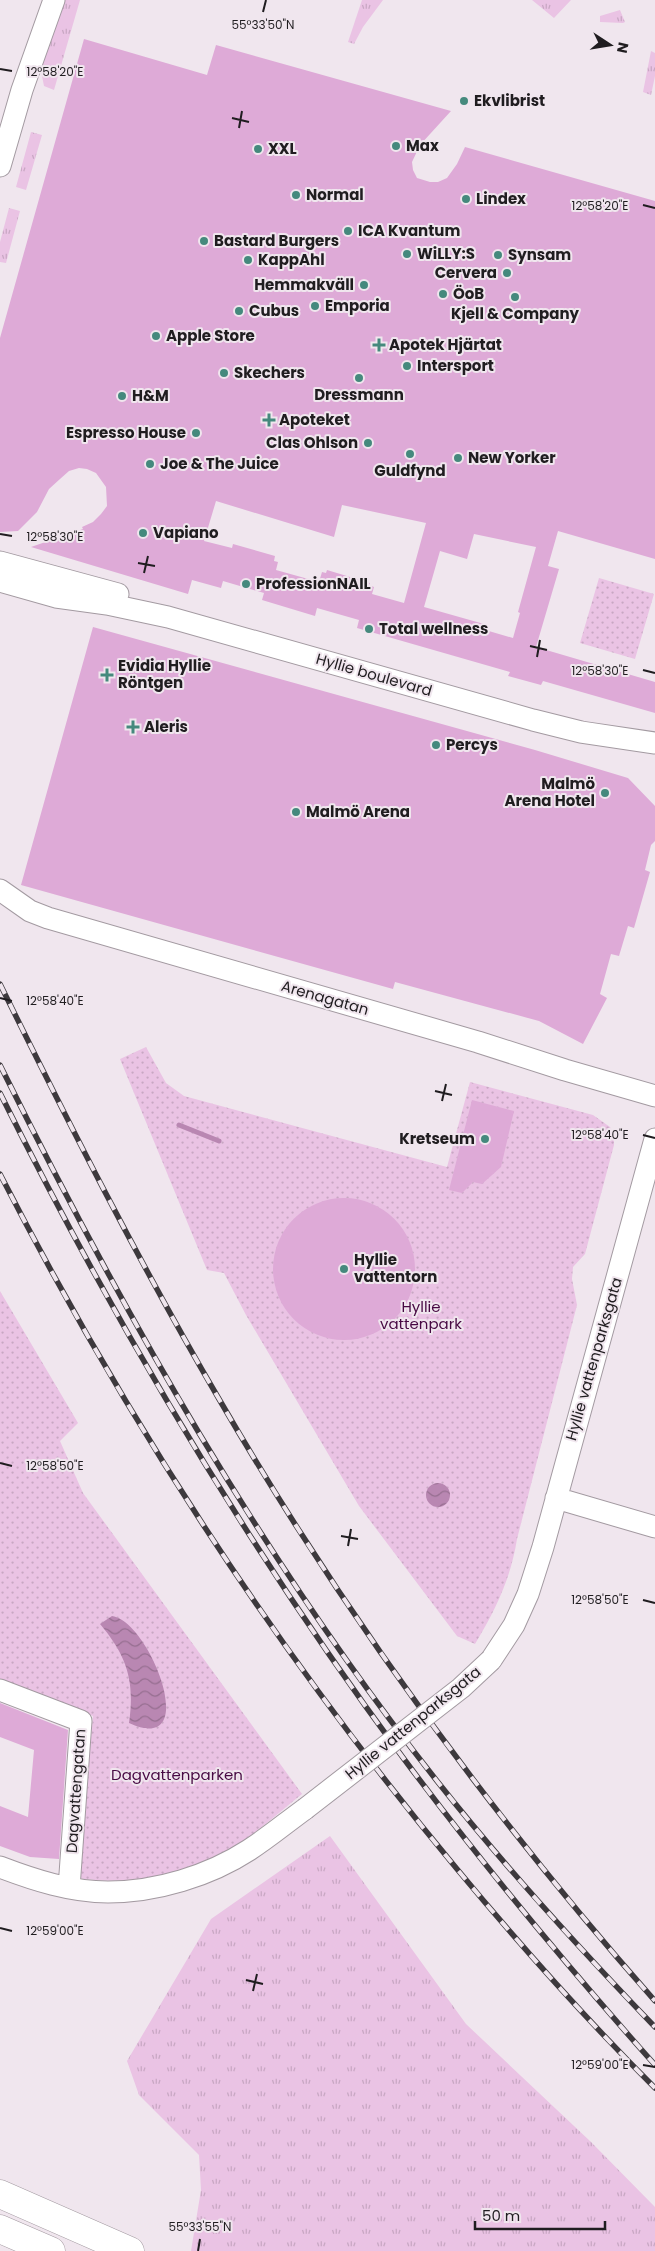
<svg xmlns="http://www.w3.org/2000/svg" width="655" height="2251" font-family="Poppins,sans-serif">
  <defs>
    <pattern id="grass-tufts" width="24" height="20" patternUnits="userSpaceOnUse" patternTransform="scale(1.25)"><rect width="24" height="20" fill="#eac3e4"/><path d="M3 7l-1-3M5 7V3M7 7l1-3M15 17l-1-3M17 17v-4M19 17l1-3" fill="none" stroke="#c8a7c3"/></pattern>
    <pattern id="park-dots" width="8" height="8" patternUnits="userSpaceOnUse" patternTransform="scale(1.25)"><rect width="8" height="8" fill="#eac3e4"/><path d="M2 2h.1M6 6h.1" fill="none" stroke="#c8a7c3" stroke-width="1.8" stroke-linecap="round"/></pattern>
    <pattern id="water-waves" width="16" height="10" patternUnits="userSpaceOnUse" patternTransform="scale(1.25)"><rect width="16" height="10" fill="#b987b2"/><path d="M0 5q4-4 8 0t8 0" fill="none" stroke="#966e90"/></pattern>
  </defs>
  <rect width="100%" height="100%" fill="#f0e6ee"/>
  <path fill="url(#grass-tufts)" d="M62,0H80L54,90L44,86L40,66Z
    M362,0H383L363,27L354,44L348,42Z
    M532,0H571L554,18Z
    M620,10L625,22L623,23L600,22V16Z
    M651,51L655,53V76L651,95L643,92Z
    M31,132L42,135L26,190L16,187Z
    M9,208L20,211L6,263L0,262V242Z
    M330,1836L466,2024L591,2142L655,2207V2251H191L201,2190L199,2155L139,2095L127,2061L211,1919Z"/>
  <path fill="url(#park-dots)" d="M599,578L654,594L635,659L580,643Z
    M146,1047L166,1083L184,1096L447,1167L470,1082L593,1115L610,1127L614,1135V1145L585,1254L573,1267L572,1279L577,1305L517,1539C511,1578 495,1611 475,1644L457,1636L359,1506L246,1315L224,1273L207,1270L120,1059Z
    M0,1291L78,1423L60,1441L83,1493L302,1794C282,1810 263,1827 242,1842C195,1873 134,1887 78,1878L93,1716L0,1682Z"/>
  <path fill="url(#water-waves)" d="M426 1495a12 12 0 1 1 24 0a12 12 0 1 1-24 0Z
    M112,1616C150,1621 203,1757 129,1723C135,1681 127,1656 100,1624Z"/>
  <g fill="none" stroke-linecap="round" stroke-linejoin="round">
    <path stroke="#b987b2" stroke-width="5" d="M179,1125L219,1141"/>
  </g>
  <path fill="#deaad7" fill-rule="evenodd" d="M84,39L207,75L216,45L451,111L420,145L412,162L413,170L417,178L430,182H438L447,178L457,164L465,147L655,201V559L558,531L548,566L559,569L536,647L655,682V713L543,681L541,685L508,676L510,672L357,628L359,620L317,608L315,616L262,600L264,593L223,581L221,588L192,580L188,594L31,547L83,529L82,527L93,522L101,514L107,506L106,487L96,473L87,469L79,468L69,471L60,479L49,489L37,512L18,531L0,532V338ZM216,501L334,537L342,505L426,523L404,603L372,594L374,587L369,585L370,583L327,570L326,573L322,572L319,582L276,570L278,562L274,561L275,556L233,544L232,548L204,541ZM474,534L536,547L518,612L520,613L513,638L482,629L484,624L424,607L440,551L467,559Z
    M93,627L535,750L628,778L655,806V841L651,845L645,870L650,872L634,928L628,926L619,956L611,954L600,994L607,998L583,1044L539,1021L395,982L393,989L21,885Z
    M472,1100L514,1111L501,1167L482,1184L473,1182L462,1193L449,1190Z
    M273 1269a71 71 0 1 1 142 0a71 71 0 1 1-142 0Z
    M0,1703L68,1730L59,1859L30,1857L0,1846V1806L28,1817L34,1750L0,1737Z"/>
  <g fill="none" stroke-linecap="round" stroke-linejoin="round">
    <defs>
      <path id="minor" d="M0,166L22,90L54,0
        M0,562L118,594
        M0,581L56,597L107,604L168,617L533,720L581,732L655,743
        M0,890L30,911L48,918L478,1042L565,1070L655,1096
        M556,1498L655,1527
        M491,1660L514,1625L528,1594L543,1547L655,1139
        M0,1690L81,1721L69,1888
        M0,1867C34,1880 71,1892 108,1892C156,1892 209,1876 249,1850C269,1837 287,1822 305,1809"/>
      <path id="major" d="M0,2194L130,2251
        M0,2229L51,2251"/>
    </defs>
    <use href="#minor" stroke="#a39aa1" stroke-width="23"/>
    <use href="#major" stroke="#a39aa1" stroke-width="29"/>
    <use href="#minor" stroke="#fff" stroke-width="21"/>
    <use href="#major" stroke="#fff" stroke-width="28"/>
    <defs>
      <path id="rail" d="M0,984C69,1124 140,1264 219,1399C343,1613 491,1815 655,2001
        M0,1065C124,1315 263,1561 437,1781C505,1867 579,1948 655,2027
        M0,1093C116,1326 249,1550 404,1759C483,1865 568,1967 655,2065
        M0,1174C127,1422 279,1655 457,1869C520,1945 585,2018 655,2088"/>
    </defs>
    <use href="#rail" stroke="#3d393d" stroke-width="5.5"/>
    <use href="#rail" stroke="#f0e6ee" stroke-width="4" stroke-dasharray="11" stroke-linecap="butt"/>
    <defs>
      <path id="minor-bridge" d="M305,1809L461,1688L491,1660"/>
    </defs>
    <use href="#minor-bridge" stroke="#a39aa1" stroke-width="23" stroke-linecap="butt"/>
    <use href="#minor-bridge" stroke="#fff" stroke-width="21"/>
  </g>
  <path fill="none" stroke="#201d20" stroke-width="2" d="M263,12L266,0M0,69L12,71M232,118L249,122M239,128L242,111M643,205L655,208M0,534L12,536M138,563L155,566M144,573L148,556M530,646L547,650M537,657L540,640M643,670L655,673M0,998L12,1001M435,1091L452,1095M442,1101L446,1084M643,1135L655,1138M0,1463L12,1466M341,1536L358,1539M348,1546L351,1529M643,1600L655,1603M0,1928L12,1931M246,1980L263,1984M253,1991L257,1974M643,2065L655,2067M198,2251L200,2239"/>
  <g fill="#45897d" stroke="#f0e6ee" stroke-width="2">
    <circle cx="464" cy="101" r="5"/>
    <circle cx="396" cy="146" r="5"/>
    <circle cx="258" cy="149" r="5"/>
    <circle cx="296" cy="195" r="5"/>
    <circle cx="466" cy="199" r="5"/>
    <circle cx="348" cy="231" r="5"/>
    <circle cx="204" cy="241" r="5"/>
    <circle cx="407" cy="254" r="5"/>
    <circle cx="498" cy="255" r="5"/>
    <circle cx="248" cy="260" r="5"/>
    <circle cx="507" cy="273" r="5"/>
    <circle cx="364" cy="285" r="5"/>
    <circle cx="443" cy="294" r="5"/>
    <circle cx="515" cy="297" r="5"/>
    <circle cx="315" cy="306" r="5"/>
    <circle cx="239" cy="311" r="5"/>
    <circle cx="156" cy="336" r="5"/>
    <path d="M376.5 337.5h5v5h5v5h-5v5h-5v-5h-5v-5h5z"/>
    <circle cx="407" cy="366" r="5"/>
    <circle cx="224" cy="373" r="5"/>
    <circle cx="359" cy="378" r="5"/>
    <circle cx="122" cy="396" r="5"/>
    <path d="M266.5 412.5h5v5h5v5h-5v5h-5v-5h-5v-5h5z"/>
    <circle cx="196" cy="433" r="5"/>
    <circle cx="368" cy="443" r="5"/>
    <circle cx="410" cy="454" r="5"/>
    <circle cx="458" cy="458" r="5"/>
    <circle cx="150" cy="464" r="5"/>
    <circle cx="143" cy="533" r="5"/>
    <circle cx="246" cy="584" r="5"/>
    <circle cx="369" cy="629" r="5"/>
    <path d="M104.5 667.5h5v5h5v5h-5v5h-5v-5h-5v-5h5z"/>
    <path d="M130.5 719.5h5v5h5v5h-5v5h-5v-5h-5v-5h5z"/>
    <circle cx="436" cy="745" r="5"/>
    <circle cx="605" cy="793" r="5"/>
    <circle cx="296" cy="812" r="5"/>
    <circle cx="485" cy="1139" r="5"/>
    <circle cx="344" cy="1269" r="5"/>
  </g>
  <g text-anchor="middle" stroke-width="4" stroke-linejoin="round" paint-order="stroke">
    <g font-size="15" font-weight="bold" fill="#201d20" stroke="#f0e6ee" text-anchor="start">
      <text x="474" y="106">Ekvlibrist</text>
      <text x="406" y="151">Max</text>
      <text x="268" y="154">XXL</text>
      <text x="306" y="200">Normal</text>
      <text x="476" y="204">Lindex</text>
      <text x="358" y="236">ICA Kvantum</text>
      <text x="214" y="246">Bastard Burgers</text>
      <text x="417" y="259">WiLLY:S</text>
      <text x="508" y="260">Synsam</text>
      <text x="258" y="265">KappAhl</text>
      <text x="497" y="278" text-anchor="end">Cervera</text>
      <text x="354" y="290" text-anchor="end">Hemmakväll</text>
      <text x="453" y="299">ÖoB</text>
      <text x="325" y="311">Emporia</text>
      <text x="249" y="316">Cubus</text>
      <text x="515" y="319" text-anchor="middle">Kjell &amp; Company</text>
      <text x="166" y="341">Apple Store</text>
      <text x="389" y="350">Apotek Hjärtat</text>
      <text x="417" y="371">Intersport</text>
      <text x="234" y="378">Skechers</text>
      <text x="359" y="400" text-anchor="middle">Dressmann</text>
      <text x="132" y="401">H&amp;M</text>
      <text x="279" y="425">Apoteket</text>
      <text x="186" y="438" text-anchor="end">Espresso House</text>
      <text x="358" y="448" text-anchor="end">Clas Ohlson</text>
      <text x="468" y="463">New Yorker</text>
      <text x="160" y="469">Joe &amp; The Juice</text>
      <text x="410" y="476" text-anchor="middle">Guldfynd</text>
      <text x="153" y="538">Vapiano</text>
      <text x="256" y="589">ProfessionNAIL</text>
      <text x="379" y="634">Total wellness</text>
      <text x="118" y="671">Evidia Hyllie<tspan x="118" dy="17">Röntgen</tspan></text>
      <text x="144" y="732">Aleris</text>
      <text x="446" y="750">Percys</text>
      <text x="595" y="789" text-anchor="end">Malmö<tspan x="595" dy="17">Arena Hotel</tspan></text>
      <text x="306" y="817">Malmö Arena</text>
      <text x="475" y="1144" text-anchor="end">Kretseum</text>
      <text x="354" y="1265">Hyllie<tspan x="354" dy="17">vattentorn</tspan></text>
    </g>
    <g font-size="15" fill="#201d20" stroke="#f0e6ee">
      <text transform="translate(374 675) rotate(16)" y="5">Hyllie boulevard</text>
      <text transform="translate(325 998) rotate(16)" y="5">Arenagatan</text>
      <text transform="translate(594 1359) rotate(-74)" y="5">Hyllie vattenparksgata</text>
      <text transform="translate(413 1723) rotate(-39)" y="5">Hyllie vattenparksgata</text>
      <text transform="translate(76 1791) rotate(-86)" y="5">Dagvattengatan</text>
    </g>
    <g font-size="15" fill="#470943" stroke="#f0e6ee">
      <text x="421" y="1312">Hyllie<tspan x="421" dy="17">vattenpark</tspan></text>
      <text x="177" y="1780">Dagvattenparken</text>
    </g>
  </g>
  <g font-size="12" text-anchor="middle" fill="#201d20" stroke="#f0e6ee" stroke-width="4" stroke-linejoin="round" paint-order="stroke">
    <text x="263" y="29">55°33'50"N</text>
    <text x="55" y="76">12°58'20"E</text>
    <text x="600" y="210">12°58'20"E</text>
    <text x="55" y="541">12°58'30"E</text>
    <text x="600" y="675">12°58'30"E</text>
    <text x="55" y="1005">12°58'40"E</text>
    <text x="600" y="1139">12°58'40"E</text>
    <text x="55" y="1470">12°58'50"E</text>
    <text x="600" y="1604">12°58'50"E</text>
    <text x="55" y="1935">12°59'00"E</text>
    <text x="600" y="2069">12°59'00"E</text>
    <text x="200" y="2231">55°33'55"N</text>
  </g>
  <g transform="translate(610 45) rotate(102)" stroke="#f0e6ee" stroke-width="4" paint-order="stroke">
  <path d="M0-4L9 19L0 12L-9 19Z" fill="#201d20"/>
  <text y="-8" font-size="14" font-weight="bold" text-anchor="middle" fill="#201d20">N</text>
  </g>
  <path d="M475 2221v8h130v-8" fill="none" stroke="#201d20" stroke-width="2.5"/>
  <text x="482" y="2221" font-size="15" fill="#201d20" stroke="#f0e6ee" stroke-width="4" paint-order="stroke">50 m</text>
</svg>
